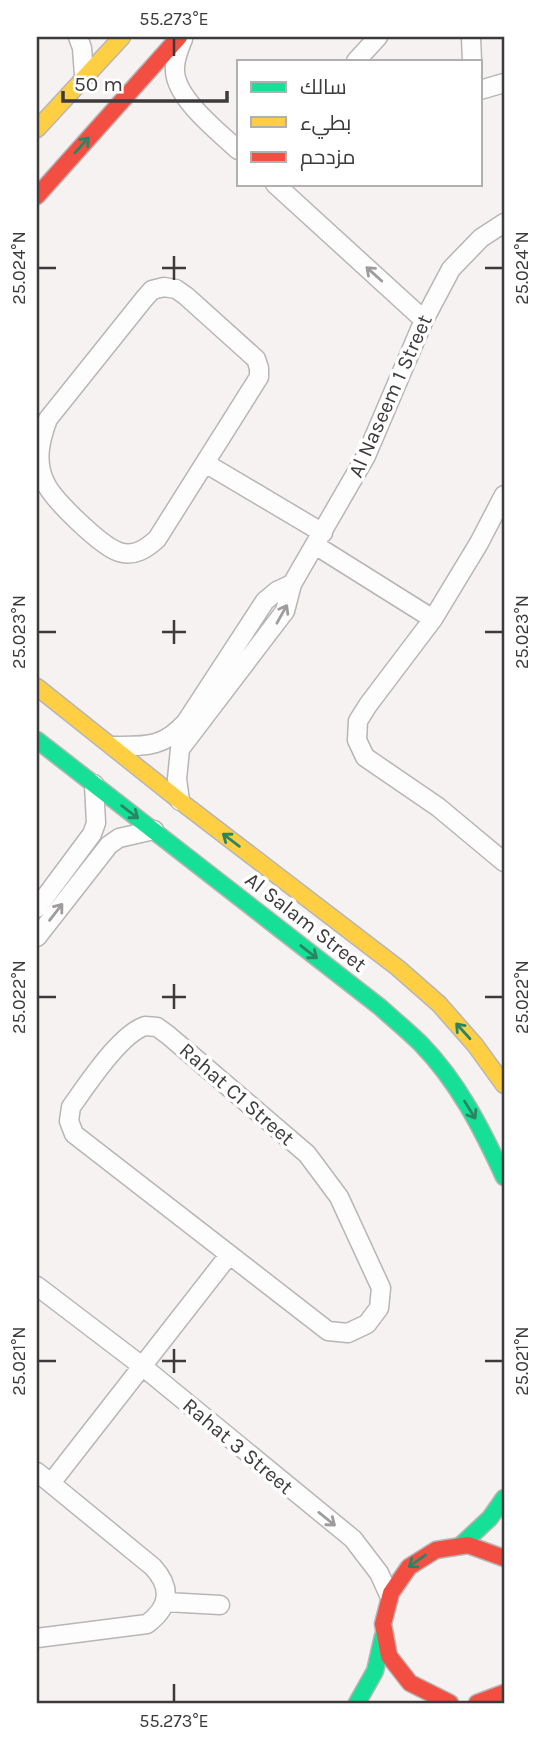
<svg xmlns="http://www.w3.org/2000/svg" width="541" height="1740" font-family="Karla,Cairo,sans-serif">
  <rect width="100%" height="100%" fill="#f6f2f2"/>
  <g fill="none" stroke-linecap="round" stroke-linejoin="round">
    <defs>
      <path id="street" d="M78,37L82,48L84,75
        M471,37L472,61
        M183,39C179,49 174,60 175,71C176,99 219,132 238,150
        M356,61L378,37
        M480,90L504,83
        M275,184L424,320
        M164,287L176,289L186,296L256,359L259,368V377L157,539C146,549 134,557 119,552C101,546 52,499 45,482C35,461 40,440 48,419L144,299L152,290Z
        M205,463L323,533
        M504,495L479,543L433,619L368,705L358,721L357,740L365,757L438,807L504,862
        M315,545L433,619
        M113,746C146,746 163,748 186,722L265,601L277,591L292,584
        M180,801L177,779L180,749L285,611L292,584L366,456L424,320L451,269L481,238L504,223
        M37,908L92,834L96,823L94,784
        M37,937L109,845L119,838L154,830
        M145,1026L157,1027L168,1035L307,1154L339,1197L381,1288L379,1308L367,1324L348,1333L328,1331L74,1134L69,1121L71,1107C87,1085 120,1034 145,1026Z
        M37,1286L142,1366L353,1539L379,1573L389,1595
        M37,1472L153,1567C172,1588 170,1607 147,1624L37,1638
        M51,1483L229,1255
        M166,1602L220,1605"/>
      <path id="fast" d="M37,740L380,1007C393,1019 408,1031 421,1044C458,1082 482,1129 504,1177
        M460,1546L490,1518L504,1498
        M357,1703L375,1671L383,1636"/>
      <path id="slow" d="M37,129L122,37
        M37,687L180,801L398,968L439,1004L475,1045L504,1085"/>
      <path id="jam" d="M37,196L179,37
        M450,1703L410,1683L389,1656L383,1624L391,1593L409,1567L436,1550L468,1545L504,1558
        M477,1703L504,1693"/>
    </defs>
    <use href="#street" stroke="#b8b5b5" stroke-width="21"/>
    <use href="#fast" stroke="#b8b5b5" stroke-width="19"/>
    <use href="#slow" stroke="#b8b5b5" stroke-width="19"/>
    <use href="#jam" stroke="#b8b5b5" stroke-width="19"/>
    <use href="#street" stroke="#fefdfd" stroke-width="18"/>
    <use href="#fast" stroke="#16e098" stroke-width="16"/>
    <use href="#slow" stroke="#ffcf43" stroke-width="16"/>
    <use href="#jam" stroke="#f24e42" stroke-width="16"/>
  </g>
  <defs><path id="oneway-shaft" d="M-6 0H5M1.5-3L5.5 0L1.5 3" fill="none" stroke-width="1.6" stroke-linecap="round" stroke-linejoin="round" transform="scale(1.75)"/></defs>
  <g stroke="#2b8565">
    <use href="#oneway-shaft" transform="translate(82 145) rotate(-48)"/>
    <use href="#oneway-shaft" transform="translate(130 812) rotate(37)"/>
    <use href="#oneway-shaft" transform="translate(231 840) rotate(-143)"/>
    <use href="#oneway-shaft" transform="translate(309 952) rotate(38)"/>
    <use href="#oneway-shaft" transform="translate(463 1031) rotate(-132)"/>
    <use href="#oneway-shaft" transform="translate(470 1110) rotate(58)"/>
    <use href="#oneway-shaft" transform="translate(417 1561) rotate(144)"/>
  </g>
  <g stroke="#9e9c9c">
    <use href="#oneway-shaft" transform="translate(374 274) rotate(-138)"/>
    <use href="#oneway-shaft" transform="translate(282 614) rotate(-61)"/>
    <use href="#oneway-shaft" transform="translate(56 912) rotate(-52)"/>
    <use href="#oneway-shaft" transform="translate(327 1519) rotate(39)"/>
  </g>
  <path fill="none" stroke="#3d3a3b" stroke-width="2.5" d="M174,38V56M174,256V280M38,268H56M162,268H186M485,268H503M174,620V644M38,632H56M162,632H186M485,632H503M174,984V1009M38,997H56M162,997H186M485,997H503M174,1349V1373M38,1361H56M162,1361H186M485,1361H503M174,1684V1702"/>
  <g text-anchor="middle" stroke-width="7" stroke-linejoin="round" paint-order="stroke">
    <g font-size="21" fill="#3d3a3b" stroke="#fff">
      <text transform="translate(390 396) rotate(-66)" y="7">Al Naseem 1 Street</text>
      <text transform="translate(306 922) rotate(38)" y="7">Al Salam Street</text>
      <text transform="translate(237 1094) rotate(41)" y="7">Rahat C1 Street</text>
      <text transform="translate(238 1446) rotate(40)" y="7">Rahat 3 Street</text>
    </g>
  </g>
  <rect width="541" height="1740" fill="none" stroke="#ffffff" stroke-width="77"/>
  <rect x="237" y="60" width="245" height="126" fill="#ffffff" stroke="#b1b0b1" stroke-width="2"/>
  <rect x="251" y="82" width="35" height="10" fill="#16e098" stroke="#b1b0b1" stroke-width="2"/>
  <text x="300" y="94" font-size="21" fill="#3d3a3b">سالك</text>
  <rect x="251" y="117" width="35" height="10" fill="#ffcf43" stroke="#b1b0b1" stroke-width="2"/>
  <text x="300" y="130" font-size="21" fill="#3d3a3b">بطيء</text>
  <rect x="251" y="152" width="35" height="10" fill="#f24e42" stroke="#b1b0b1" stroke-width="2"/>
  <text x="300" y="164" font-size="21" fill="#3d3a3b">مزدحم</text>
  <path d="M63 91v10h164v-10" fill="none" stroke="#3d3a3b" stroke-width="3.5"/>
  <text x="74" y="91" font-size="21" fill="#3d3a3b" stroke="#ffffff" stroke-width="5" paint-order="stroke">50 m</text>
  <rect x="38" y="38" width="465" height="1664" fill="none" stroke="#3d3a3b" stroke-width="2.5"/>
  <g font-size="18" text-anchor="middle" fill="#3d3a3b">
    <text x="174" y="25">55.273°E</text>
    <text transform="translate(19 268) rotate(-90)" y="6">25.024°N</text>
    <text transform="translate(522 268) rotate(-90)" y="6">25.024°N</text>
    <text transform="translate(19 632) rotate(-90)" y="6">25.023°N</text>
    <text transform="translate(522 632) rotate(-90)" y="6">25.023°N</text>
    <text transform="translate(19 997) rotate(-90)" y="6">25.022°N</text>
    <text transform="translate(522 997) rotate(-90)" y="6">25.022°N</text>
    <text transform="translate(19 1361) rotate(-90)" y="6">25.021°N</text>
    <text transform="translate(522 1361) rotate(-90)" y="6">25.021°N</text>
    <text x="174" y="1727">55.273°E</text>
  </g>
</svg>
